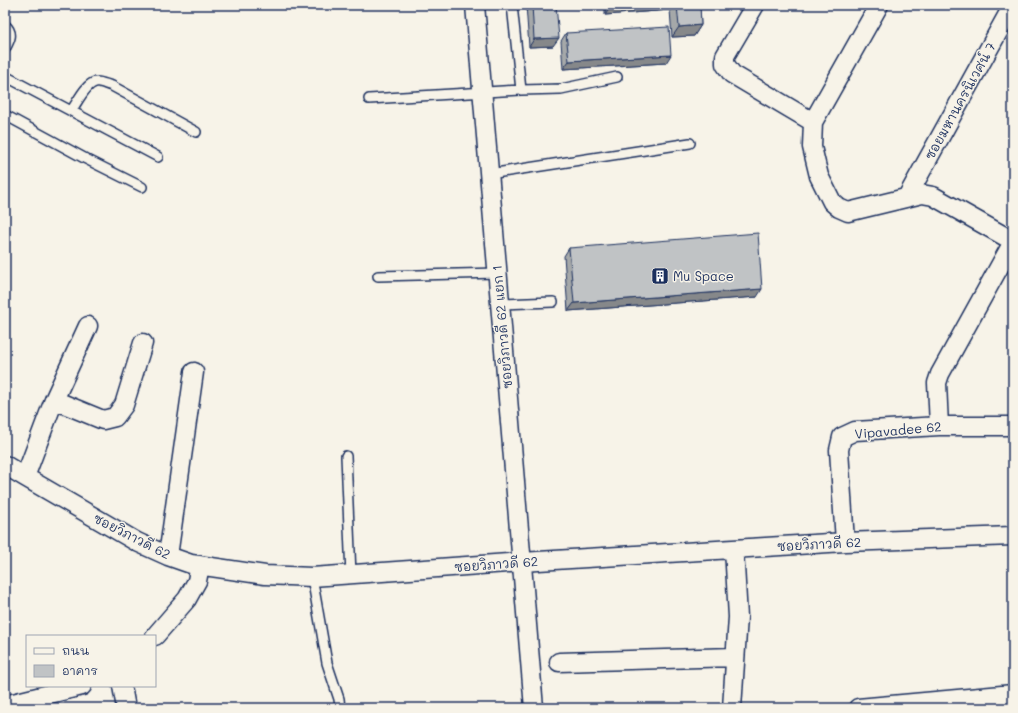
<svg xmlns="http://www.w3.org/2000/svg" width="1018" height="713" font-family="Mali,'Playpen Sans Thai',sans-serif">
  <rect width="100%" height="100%" fill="#f7f3e8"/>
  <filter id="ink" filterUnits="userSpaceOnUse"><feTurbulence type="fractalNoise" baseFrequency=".025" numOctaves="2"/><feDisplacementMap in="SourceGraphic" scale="8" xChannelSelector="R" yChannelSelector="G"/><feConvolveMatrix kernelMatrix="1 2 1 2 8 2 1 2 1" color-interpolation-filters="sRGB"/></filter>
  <g filter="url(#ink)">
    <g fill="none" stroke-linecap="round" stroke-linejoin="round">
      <defs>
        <path id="service" d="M512,5L521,90
          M5,25C14,33 10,40 5,49
          M5,76L158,157
          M369,99L521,90L561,89L617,77
          M71,111C77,103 86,83 96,82C100,81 107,85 112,86L196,132
          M5,115L86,159L142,187
          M489,174L690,143
          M378,276L498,273
          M500,304L553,302
          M346,456L351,575
          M312,577L327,663L339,699L340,708"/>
        <path id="minor" d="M475,5L534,708
          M755,5L725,56V64L732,74L813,122L812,147L819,176L832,202L839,208L848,212L922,194L933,196L1013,241
          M813,122L879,5
          M907,197L1013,5
          M54,400L103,420L115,417L124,405L143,343
          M939,426L937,383L940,374L1013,242
          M5,465L25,477L137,542L168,556L191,564L265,575L312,577L522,562L845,542L1013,536
          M25,477L54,400L88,326
          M845,542L839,450L842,437L855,431L939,426H1013
          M168,556L194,372
          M155,636L187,599L197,581L200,565
          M559,662L735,657
          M122,686L126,708
          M5,705L82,686
          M732,708L738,617L734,549
          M858,708L1013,694"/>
      </defs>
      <use href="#service" stroke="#1b2f5e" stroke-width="12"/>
      <use href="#minor" stroke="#1b2f5e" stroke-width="21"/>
      <use href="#service" stroke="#f7f3e8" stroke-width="9"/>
      <use href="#minor" stroke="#f7f3e8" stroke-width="18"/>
    </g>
    <path fill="#a5a8a9" stroke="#1b2f5e" d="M526,5H556L553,46L529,47Z
      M605,5H700L701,25L694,36L672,37L670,10L605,15Z
      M566,33L666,63L563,69L561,41Z
      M569,248L757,297L568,311L564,256Z"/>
    <path fill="#86888a" stroke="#1b2f5e" d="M612,5H674L670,10L605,15Z
      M701,25L694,36L672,37L679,27Z
      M559,38L553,46L529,47L534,39Z
      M671,55L666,63L563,69L569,61Z
      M762,289L757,297L568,311L574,303Z"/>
    <path fill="#c0c3c5" stroke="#1b2f5e" d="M532,5H556L559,38L534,39Z
      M677,5H700L701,25L679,27Z
      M669,27L671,55L569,61L566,33Z
      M758,233L762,289L574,303L569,248Z"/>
  </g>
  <defs>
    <symbol id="building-square" viewBox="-11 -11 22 22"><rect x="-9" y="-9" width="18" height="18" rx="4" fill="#1b2f5e" stroke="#f7f3e8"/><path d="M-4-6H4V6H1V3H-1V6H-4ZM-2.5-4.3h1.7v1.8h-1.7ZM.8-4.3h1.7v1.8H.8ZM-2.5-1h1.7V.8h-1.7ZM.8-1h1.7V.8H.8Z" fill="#fff"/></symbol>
  </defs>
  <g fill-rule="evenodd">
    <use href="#building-square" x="650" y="266" width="20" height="20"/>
  </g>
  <g text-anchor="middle" stroke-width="3" stroke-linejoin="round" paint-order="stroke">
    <g font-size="13" fill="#1b2f5e" stroke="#f7f3e8">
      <text transform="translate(960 101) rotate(-61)" y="5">ซอยมหานครนิเวศน์ 7</text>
      <text transform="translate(502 327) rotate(-95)" y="5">ซอยวิภาวดี 62 แยก 1</text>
      <text transform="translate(898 430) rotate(-5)" y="5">Vipavadee 62</text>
      <text transform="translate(132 536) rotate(27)" y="5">ซอยวิภาวดี 62</text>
      <text transform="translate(819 544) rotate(-3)" y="5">ซอยวิภาวดี 62</text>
      <text transform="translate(496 564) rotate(-4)" y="5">ซอยวิภาวดี 62</text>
    </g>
    <g font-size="13" fill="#1b2f5e" stroke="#f7f3e8" text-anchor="start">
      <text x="673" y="281">Mu Space</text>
    </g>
  </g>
  <rect width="1018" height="713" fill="none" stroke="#f7f3e8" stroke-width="20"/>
  <rect x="10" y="10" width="998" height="693" fill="none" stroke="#1b2f5e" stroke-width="1.5" filter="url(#ink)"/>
  <rect x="26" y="635" width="130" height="52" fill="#f7f3e8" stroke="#9fa5b1"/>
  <rect x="34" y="648" width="20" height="6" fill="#f7f3e8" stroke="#9fa5b1"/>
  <text x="62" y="655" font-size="12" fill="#1b2f5e">ถนน</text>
  <rect x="34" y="665" width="20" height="12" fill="#c0c3c5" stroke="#9fa5b1"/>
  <text x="62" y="675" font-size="12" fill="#1b2f5e">อาคาร</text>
</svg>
